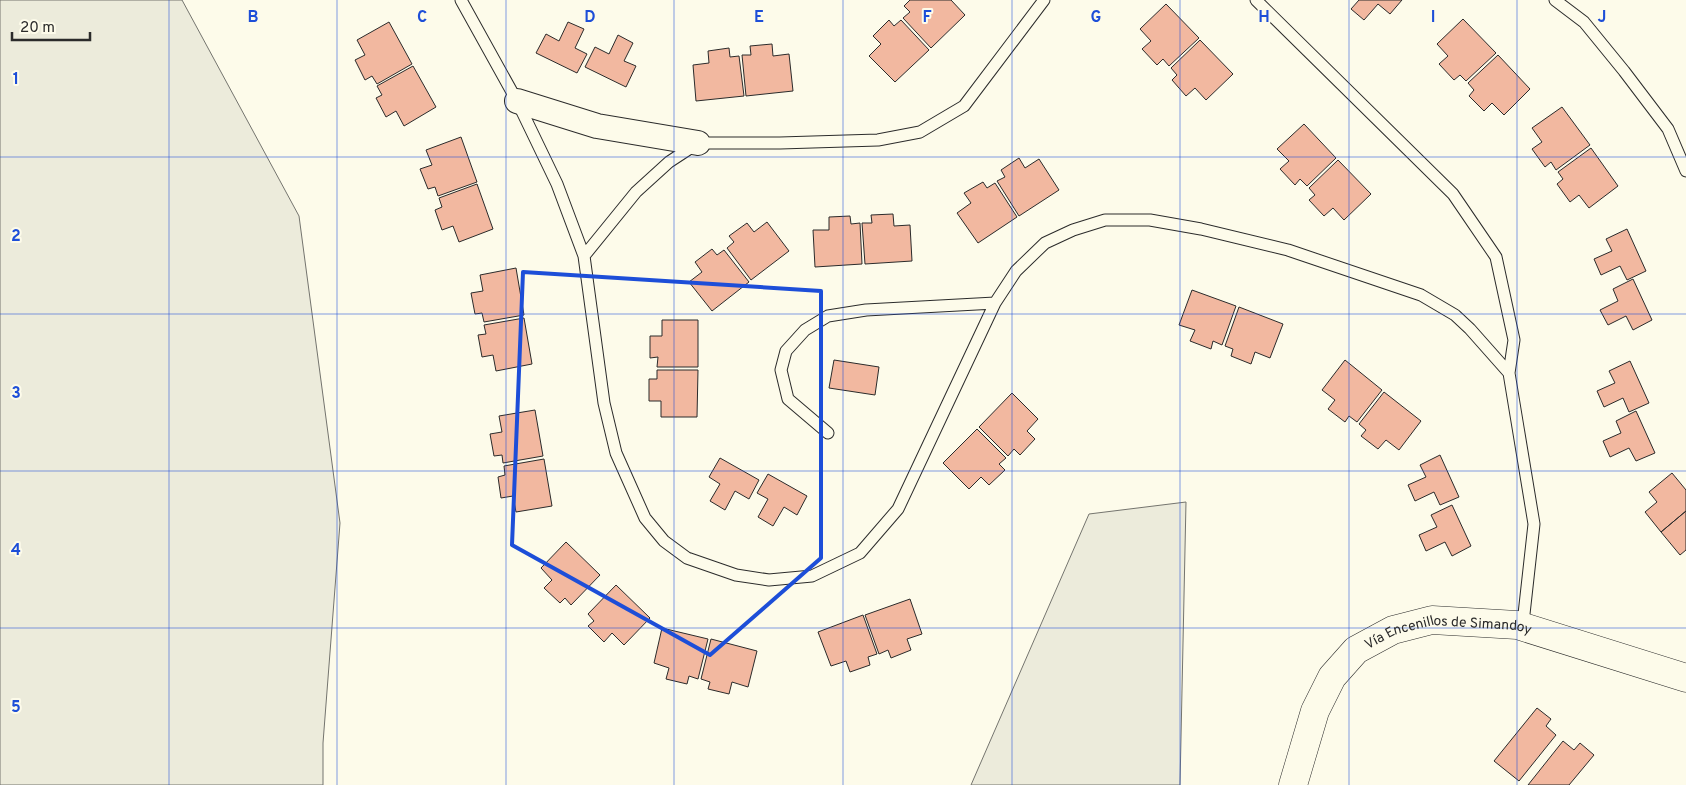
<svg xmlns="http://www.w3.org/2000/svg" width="1686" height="785" font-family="Overpass,sans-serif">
  <rect width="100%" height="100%" fill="#fdfbea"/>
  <path fill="#ecebdb" stroke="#74746e" d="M0,0H182L299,216L340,523L323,743V785H0Z
    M1186,502L1180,785H971L1089,514Z"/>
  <path fill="#f2b8a0" stroke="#2b2b2b" d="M910,0H951L965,15L931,48L903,18L910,12L904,6Z
    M1359,0H1402L1390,14L1378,4L1364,20L1351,9Z
    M1166,4L1199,38L1169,66L1163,59L1157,65L1142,49L1151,41L1140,29Z
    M1463,19L1496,53L1466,81L1460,75L1454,80L1439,64L1448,56L1437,44Z
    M889,20L894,26L901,20L929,50L895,82L869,56L881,44L873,36Z
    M389,22L412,64L377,84L372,76L365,80L355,60L365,55L357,40Z
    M568,22L584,29L575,48L587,54L577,73L536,53L546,34L559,41Z
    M618,35L633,43L624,61L636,66L626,87L585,67L595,47L609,54Z
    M1200,40L1233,74L1206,100L1195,88L1186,96L1172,80L1177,75L1171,68Z
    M772,44L773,56L789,54L793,91L746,96L742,55H751L750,46Z
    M729,48L730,57L739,56L744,96L696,101L693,65L709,63L708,51Z
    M1498,55L1530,89L1504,115L1492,103L1484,111L1469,96L1474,90L1468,83Z
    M413,66L436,107L404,126L396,111L386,117L376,98L382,95L377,86Z
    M1562,107L1590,145L1556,170L1551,162L1545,167L1532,149L1542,142L1532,128Z
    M1304,124L1336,158L1307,186L1300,179L1295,185L1280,169L1289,161L1277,149Z
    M461,137L477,182L438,196L435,187L428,189L420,169L432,165L426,150Z
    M1591,148L1618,186L1589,208L1579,195L1570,202L1557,184L1563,179L1558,172Z
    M1019,158L1025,168L1039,159L1059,190L1019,216L997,181L1005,177L1001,170Z
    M1338,160L1371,194L1344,220L1333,208L1324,216L1309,200L1315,195L1309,188Z
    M983,182L987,188L995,183L1017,217L978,243L957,213L971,203L964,193Z
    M477,184L493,229L459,242L453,226L442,230L435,210L442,207L439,198Z
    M893,214L894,226L910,225L912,261L865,264L862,223H872L871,215Z
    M850,216L851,224L860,223L862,264L815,267L813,230H829V217Z
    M767,222L789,251L751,280L727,248L734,242L729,236L747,223L754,232Z
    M1627,229L1646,271L1627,280L1620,266L1601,275L1594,259L1612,251L1606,239Z
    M712,249L717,255L724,250L749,282L712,311L689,282L702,272L695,262Z
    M516,268L524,315L484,322L482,313L475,314L471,293L483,291L480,275Z
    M1633,279L1652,320L1633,330L1626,316L1608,325L1600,310L1618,301L1613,289Z
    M1192,290L1236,306L1222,345L1213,341L1211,349L1190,341L1195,330L1179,325Z
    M1239,307L1283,324L1270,358L1255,352L1251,364L1231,356L1233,349L1225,346Z
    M524,318L532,364L496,371L493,355L482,357L478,335L486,334L484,325Z
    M662,320H698V367H657L658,357L650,358V336H662Z
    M834,360L879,367L875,395L829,388Z
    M1345,360L1382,390L1357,422L1349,416L1345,422L1328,409L1335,400L1322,390Z
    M1630,361L1649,403L1629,412L1623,398L1604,407L1597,391L1615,383L1609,371Z
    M657,370H698L697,417H661V401H649V379H657Z
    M1384,392L1421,421L1399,450L1386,440L1378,449L1361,436L1366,430L1359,424Z
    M1012,393L1038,419L1027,431L1035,439L1020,455L1014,449L1008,456L979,427Z
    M535,410L543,456L503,463L502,455L494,456L490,434L502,432L499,416Z
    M1636,411L1655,453L1636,461L1629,448L1610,457L1603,441L1621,433L1616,421Z
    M977,429L1006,458L999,464L1005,470L989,485L981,477L969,489L943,463Z
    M1440,455L1459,497L1440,505L1434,492L1415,501L1408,485L1426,477L1420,465Z
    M720,458L759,480L749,499L735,491L725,510L710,501L720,484L709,477Z
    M544,459L552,506L516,512L513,496L501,498L498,477L505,475L504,466Z
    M1672,473L1686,490V511L1661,532L1645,512L1657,502L1649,492Z
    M768,474L807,496L797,515L784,507L773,526L758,517L768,499L757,493Z
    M1452,505L1471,546L1452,556L1445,542L1426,551L1419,535L1437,527L1431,515Z
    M1686,511V550L1680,555L1661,532Z
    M566,542L600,575L571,605L565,598L560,603L544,588L552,580L541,568Z
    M616,585L650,618L624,645L612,633L604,642L588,626L594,621L588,614Z
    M910,599L922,634L907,639L911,650L891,658L888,650L879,654L865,615Z
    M863,615L877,654L868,657L870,665L850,672L846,661L831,666L818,632Z
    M662,628L708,639L698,679L689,676L687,684L666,679L669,668L654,663Z
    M711,639L757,651L748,687L732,682L729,694L708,689L710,682L701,679Z
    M1537,708L1551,719L1546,726L1556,735L1519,781L1494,761Z
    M1563,741L1574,750L1580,743L1594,755L1569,785H1528Z"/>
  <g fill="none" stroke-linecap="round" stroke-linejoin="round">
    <defs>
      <path id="service" d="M461,0L517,101L557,184L584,256L604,403L616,453L645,518L664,541L687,558L736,575L769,580L812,576L860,553L898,509L995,303L1016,271L1045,243L1073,230L1105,220H1150L1201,229L1288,250L1421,295L1455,315L1470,329L1509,373L1534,524L1524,614L1518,624
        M1256,0L1453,194L1496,257L1514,340L1509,373
        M1555,0L1584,22L1624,71L1668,129L1686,171
        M584,256L636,192L669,162L698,143H780L878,140L920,132L964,106L1044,0
        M828,433L788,399L781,370L786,351L805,330L828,316L866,310L995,303"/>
      <path id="minor" d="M517,101L597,126L698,143"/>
      <g id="tertiary">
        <path id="s1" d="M1293,785L1315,711L1332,677L1356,650L1393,630L1432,620L1517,625L1686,678"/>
      </g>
    </defs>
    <use href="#service" stroke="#2b2b2b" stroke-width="13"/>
    <use href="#minor" stroke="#2b2b2b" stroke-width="26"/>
    <use href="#tertiary" stroke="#2b2b2b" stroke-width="29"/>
    <use href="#service" stroke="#fdfbea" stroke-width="11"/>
    <use href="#minor" stroke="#fdfbea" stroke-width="24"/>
    <use href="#tertiary" stroke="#fdfbea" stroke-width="28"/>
  </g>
  <path fill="none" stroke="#1d4ed8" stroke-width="4" stroke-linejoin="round" d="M523,272L821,291V558L710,655L512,545Z"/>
  <path fill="none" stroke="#1d4ed8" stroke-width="1" stroke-opacity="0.55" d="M169,0V785M337,0V785M506,0V785M674,0V785M843,0V785M1012,0V785M1180,0V785M1349,0V785M1517,0V785M0,157H1686M0,314H1686M0,471H1686M0,628H1686"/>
  <g text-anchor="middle" stroke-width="4" stroke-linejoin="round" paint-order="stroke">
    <g font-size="14" fill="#2b2b2b" stroke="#fdfbea">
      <text dy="5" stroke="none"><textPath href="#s1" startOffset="248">Vía Encenillos de Simandoy</textPath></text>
    </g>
  </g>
  <g font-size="16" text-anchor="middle" font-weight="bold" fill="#1d4ed8" stroke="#fdfbea" stroke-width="4" stroke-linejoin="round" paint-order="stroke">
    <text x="253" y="22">B</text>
    <text x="422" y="22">C</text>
    <text x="590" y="22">D</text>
    <text x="759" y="22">E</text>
    <text x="927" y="22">F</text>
    <text x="1096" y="22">G</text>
    <text x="1264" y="22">H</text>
    <text x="1433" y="22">I</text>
    <text x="1602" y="22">J</text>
    <text x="16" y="84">1</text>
    <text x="16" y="241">2</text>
    <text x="16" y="398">3</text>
    <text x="16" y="555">4</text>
    <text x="16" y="712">5</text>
  </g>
  <path d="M12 32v8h78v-8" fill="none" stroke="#2b2b2b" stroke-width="2.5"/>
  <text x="20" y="32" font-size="15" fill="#2b2b2b" stroke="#fdfbea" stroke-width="4" paint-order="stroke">20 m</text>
</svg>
